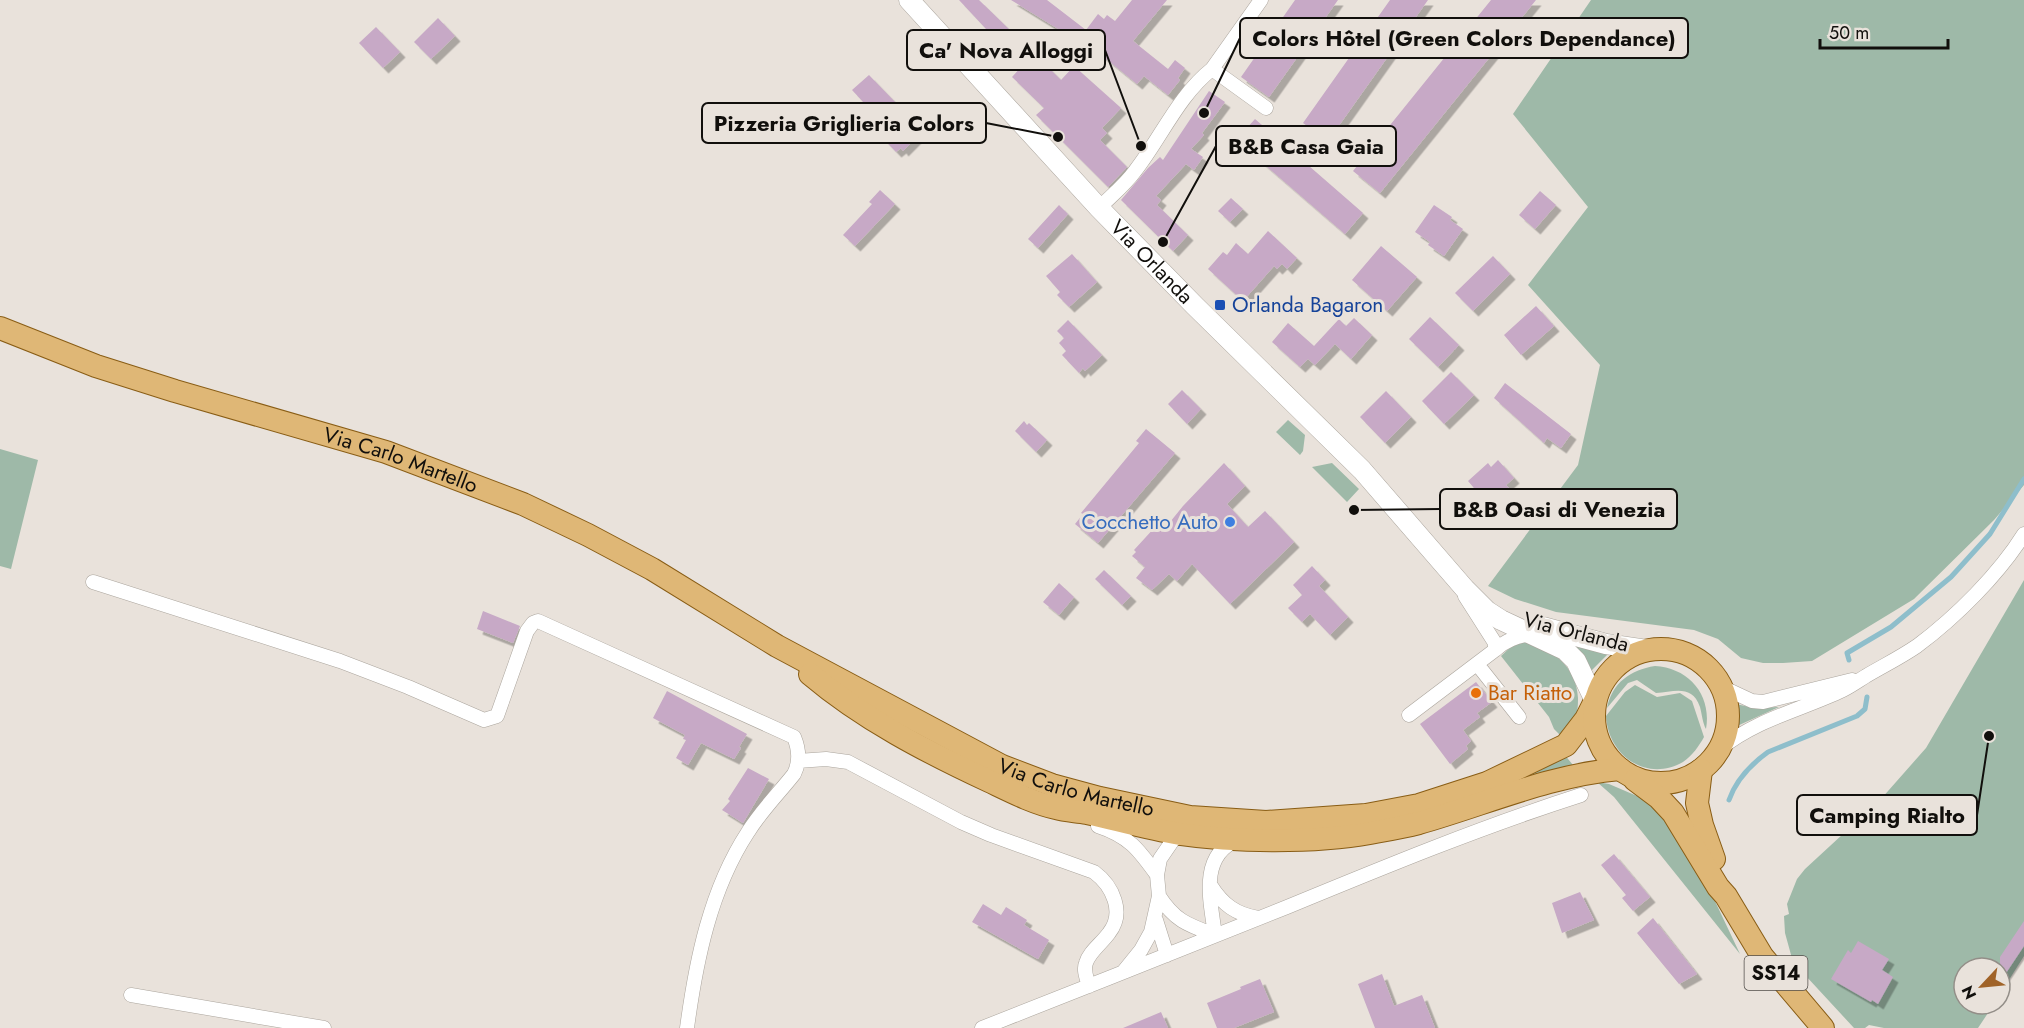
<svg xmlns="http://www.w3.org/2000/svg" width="2024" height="1028" font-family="Jost,sans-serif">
  <defs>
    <filter id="shadow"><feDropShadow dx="5.5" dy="5.5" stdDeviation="0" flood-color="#0004"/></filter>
  </defs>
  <rect width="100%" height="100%" fill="#e9e2db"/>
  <path fill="#9eb9a8" d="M1591,0H2024V485L1994,520L1914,599L1812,661L1783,663H1763L1741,658L1718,639L1694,630L1556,612L1515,599L1488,586L1578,465L1600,365L1528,285L1588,207L1513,114Z
    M1288,420L1305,435L1303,451L1300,455L1276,432Z
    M0,449L38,460L11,569L0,566Z
    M1332,463L1359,489L1347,502L1312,467Z
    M2024,580V956L2000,994V968H1964V1004H1994L1978,1028H1884L1869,1025L1865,1028H1854L1793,962L1785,933L1784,916L1789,914L1787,904L1797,879L1805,869L1881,799L1926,748Z
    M1523,642C1552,646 1577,668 1578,698C1578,704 1578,712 1575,717C1571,724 1565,730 1561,736L1554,729L1549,717L1501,656L1513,645Z
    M1570,643L1609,653L1590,672Z
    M1655,666C1689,668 1712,695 1706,729C1703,724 1702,715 1700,707C1692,684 1674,692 1656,693L1637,680L1628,683L1607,708C1612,683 1630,670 1655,666Z
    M1635,685L1657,697L1680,693L1692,701L1704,737C1699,746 1692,756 1683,762C1646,783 1608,755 1606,716L1625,692Z
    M1736,704L1754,708L1779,707L1737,726Z
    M1564,754L1577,770L1469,795Z
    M1597,782L1609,784L1637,796L1657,809L1705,880L1740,954L1614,797Z"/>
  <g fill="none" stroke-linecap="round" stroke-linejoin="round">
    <path stroke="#8ebecb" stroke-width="5" d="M1849,660L1847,653L1891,627L1951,577L1990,534L2024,479
      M1729,800C1736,780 1750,765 1768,752L1857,716L1865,709L1867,697"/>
  </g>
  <path fill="#c7a9c6" filter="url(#shadow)" d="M959,0H979L1013,33L1002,46Z
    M1011,0H1047L1086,30L1098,14L1104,19L1107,15L1115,21L1132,0H1167L1133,41L1168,69L1175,60L1185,68L1178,78L1180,80L1168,95L1144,76L1137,84L1104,57Z
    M1295,0H1338L1269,97L1241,77Z
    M1390,0H1428L1328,141L1303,123Z
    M1491,0H1536L1380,193L1353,171Z
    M438,18L455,36L431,59L414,42Z
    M376,27L400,52L383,68L359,43Z
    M1034,53L1061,80L1074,66L1121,108L1102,128L1107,133L1100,140L1127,167L1108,187L1036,115L1044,108L1012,77Z
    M869,75L923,131L903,151L901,148L896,152L869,124L877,117L852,90Z
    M1209,91L1225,102L1202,133L1204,135L1191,149L1203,157L1194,170L1186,164L1156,196L1161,200L1157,205L1188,235L1173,251L1121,200L1148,168L1160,157L1163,160Z
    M1255,119L1363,213L1345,234L1236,140Z
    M880,190L895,204L855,246L843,235L872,204L869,202Z
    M1540,191L1556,205L1535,229L1519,215Z
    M1231,198L1243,209L1230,222L1218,211Z
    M1059,205L1068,214L1038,248L1028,239Z
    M1434,205L1452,217L1450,220L1463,229L1444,256L1428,245L1430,242L1415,232Z
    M1268,231L1297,258L1287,269L1282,264L1277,269L1274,266L1243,301L1208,269L1223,252L1227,255L1236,243L1248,254Z
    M1381,246L1417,277L1387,311L1352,280Z
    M1072,254L1097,282L1069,307L1057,295L1060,292L1046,276Z
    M1493,256L1510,274L1473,311L1455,293Z
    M1536,306L1554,326L1521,355L1504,335Z
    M1430,317L1459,345L1438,367L1409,339Z
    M1354,318L1372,335L1351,359L1335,344L1315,365L1308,359L1300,367L1272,342L1288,323L1314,346L1339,319L1346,326Z
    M1068,320L1102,355L1085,371L1083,368L1079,373L1062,355L1066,351L1059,343L1064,338L1057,331Z
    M1451,372L1474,395L1444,424L1422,401Z
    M1505,383L1571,434L1561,448L1547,438L1544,443L1494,398Z
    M1182,390L1201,409L1187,424L1168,404Z
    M1386,391L1411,417L1385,443L1360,417Z
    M1024,421L1027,425L1029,423L1047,440L1036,452L1015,431Z
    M1146,429L1175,453L1098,543L1075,524L1083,514L1081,513L1139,443L1136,441Z
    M1498,460L1514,478L1506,485L1512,491L1478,520L1466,506L1479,494L1468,481L1488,463L1491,467Z
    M1224,463L1245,486L1227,504L1248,527L1265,511L1294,542L1230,604L1192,564L1177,581L1169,574L1152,590L1136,578L1145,567L1132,556L1136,552L1134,550L1156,526L1162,532L1183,506Z
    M1312,566L1325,580L1319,586L1348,617L1330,635L1310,614L1302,622L1288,608L1302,595L1293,585Z
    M1104,570L1131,596L1122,605L1095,579Z
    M1059,583L1074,597L1059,615L1043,602Z
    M483,611L520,626L513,643L477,629Z
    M1476,682L1492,702L1477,713L1480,717L1463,730L1471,741L1466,746L1468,749L1450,764L1420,724Z
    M667,691L747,734L739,747L741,748L734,759L701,743L688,765L676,758L686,740L683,739L685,735L653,718Z
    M748,768L769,779L743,823L722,810L730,801L728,799Z
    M1614,854L1650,897L1633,911L1622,898L1626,895L1601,865Z
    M1580,892L1594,920L1562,933L1552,903Z
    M983,904L1001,915L1006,907L1027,920L1024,925L1049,940L1038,959L972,922Z
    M1653,918L1697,974L1679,984L1637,933Z
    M2024,921V946L2000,982V957Z
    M1858,941L1889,959L1882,970L1893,977L1878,1004L1872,1000L1871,1002L1831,979L1848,950L1851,953Z
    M1382,974L1394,1006L1422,995L1435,1028H1375L1358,984Z
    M1260,979L1274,1012L1234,1028H1217L1207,1003L1241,989L1240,987Z
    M1161,1012L1168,1028H1123Z"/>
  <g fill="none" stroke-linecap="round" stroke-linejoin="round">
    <defs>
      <path id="minor" d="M1261,0L1212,69L1266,108
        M1099,208C1111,196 1125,185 1135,171C1161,138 1178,96 1212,69
        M93,582L340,661L408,687L484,720L497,716L527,631L533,623L538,621L794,737C799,749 800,762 794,774C779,793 761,811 748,832C710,890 696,961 687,1028
        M1465,596L1495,643V650C1506,640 1516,637 1530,634
        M1477,664L1519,717
        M1722,687L1752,701L1763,702L1852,680
        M1409,715L1495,650
        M1720,749C1757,719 1801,710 1843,690C1851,686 1858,681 1866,676C1883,666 1901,657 1917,646C1956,617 1999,574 2024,534
        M798,761L826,759L848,762L961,822L991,835L1094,872C1113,886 1125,913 1109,933C1102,943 1089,952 1086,963C1083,970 1087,979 1089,986
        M1098,826C1129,836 1139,850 1157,875
        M1211,886C1223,905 1236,914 1258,918
        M1159,896C1175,921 1188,925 1215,935C1211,903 1198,856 1237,840
        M1156,920L1167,955
        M1124,971L1141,950L1151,932L1159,896L1157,875L1160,859L1173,840L1184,833
        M131,995L324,1028
        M982,1028C1084,988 1185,948 1287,907C1384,867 1481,827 1581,795"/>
      <g id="secondary">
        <path id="s1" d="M909,0L1099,208L1195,306L1362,470L1465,589L1487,611L1501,620L1565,650L1576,661L1595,701"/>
        <path d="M1539,626L1606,644L1647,650"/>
      </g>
      <g id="primary">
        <path id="s2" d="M0,328L96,366L175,391L386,452L523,504L588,535L652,569L777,646L1002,766L1052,785L1100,798L1190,817L1266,822L1366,815L1419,805L1487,783L1566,745L1586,719L1595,701"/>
        <circle cx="1661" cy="716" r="67"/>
        <path d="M810,674C863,719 927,752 989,781C1010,791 1033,803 1056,808C1066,811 1077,811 1087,813C1118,820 1149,829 1180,834C1234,842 1316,843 1370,833C1386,830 1403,827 1419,823C1486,804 1550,775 1620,769"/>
        <path d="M1701,770L1697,803L1702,825L1714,859"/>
        <path d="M1635,780L1659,798L1673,813L1718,887L1726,896L1762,956L1823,1028"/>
      </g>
    </defs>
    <use href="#minor" stroke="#aba59d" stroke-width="15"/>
    <use href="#secondary" stroke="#aba59d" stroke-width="21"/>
    <use href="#primary" stroke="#895d15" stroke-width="24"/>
    <use href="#minor" stroke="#fff" stroke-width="14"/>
    <use href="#secondary" stroke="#fff" stroke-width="20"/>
    <use href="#primary" stroke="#dfb776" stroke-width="22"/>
  </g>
  <rect fill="#1a4fb4" stroke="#e9e2db" stroke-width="2" x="1214" y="299" width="12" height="12" rx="3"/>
  <circle fill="#3f7fe0" stroke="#e9e2db" stroke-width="2" cx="1230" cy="522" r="6"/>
  <circle fill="#e8710a" stroke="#e9e2db" stroke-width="2" cx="1476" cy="693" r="6"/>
  <g text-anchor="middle" stroke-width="6" stroke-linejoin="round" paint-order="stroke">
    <rect fill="#e9e2db" stroke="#524e4a" stroke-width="1.5" x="1744.5" y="956" width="63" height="34" rx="4.5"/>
    <g font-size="20" font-weight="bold" fill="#110f0c">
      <text x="1776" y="980">SS14</text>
    </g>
    <g font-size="21" fill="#110f0c" stroke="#e9e2db">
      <text dy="7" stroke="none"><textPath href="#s1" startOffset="357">Via Orlanda</textPath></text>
      <text dy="7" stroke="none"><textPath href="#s2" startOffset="422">Via Carlo Martello</textPath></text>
      <text transform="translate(1576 632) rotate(14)" y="7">Via Orlanda</text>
      <text dy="7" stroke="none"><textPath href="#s2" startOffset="1176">Via Carlo Martello</textPath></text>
    </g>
    <g font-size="21" fill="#164399" stroke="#e9e2db" text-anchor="start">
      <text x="1232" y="312">Orlanda Bagaron</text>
    </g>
    <g font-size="21" fill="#366cbe" stroke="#e9e2db" text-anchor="end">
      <text x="1218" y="529">Cocchetto Auto</text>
    </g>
    <g font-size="21" fill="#c56008" stroke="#e9e2db" text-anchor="start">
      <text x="1488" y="700">Bar Riatto</text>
    </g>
  </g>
  <path fill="none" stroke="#110f0c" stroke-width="2" d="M1204 113L1240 38M1141 146L1105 50M1058 137L986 123M1163 242L1216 146M1354 510L1440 509M1989 736L1977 815"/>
  <g fill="#110f0c" stroke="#e9e2db" stroke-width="2">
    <circle cx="1204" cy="113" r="6"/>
    <circle cx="1141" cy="146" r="6"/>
    <circle cx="1058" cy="137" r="6"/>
    <circle cx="1163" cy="242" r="6"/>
    <circle cx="1354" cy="510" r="6"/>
    <circle cx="1989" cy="736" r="6"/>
  </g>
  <g fill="#e9e2db" stroke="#110f0c" stroke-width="2">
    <rect x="1240" y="18" width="448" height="40" rx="6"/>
    <rect x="907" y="30" width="198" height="40" rx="6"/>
    <rect x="702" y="103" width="284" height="40" rx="6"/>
    <rect x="1216" y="126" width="180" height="40" rx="6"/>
    <rect x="1440" y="489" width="237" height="40" rx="6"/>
    <rect x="1797" y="795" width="180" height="40" rx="6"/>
  </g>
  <g font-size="22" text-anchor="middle" font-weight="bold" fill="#110f0c">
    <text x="1464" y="46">Colors Hôtel (Green Colors Dependance)</text>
    <text x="1006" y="58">Ca' Nova Alloggi</text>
    <text x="844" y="131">Pizzeria Griglieria Colors</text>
    <text x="1306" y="154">B&amp;B Casa Gaia</text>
    <text x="1559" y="517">B&amp;B Oasi di Venezia</text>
    <text x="1887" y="823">Camping Rialto</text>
  </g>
  <g transform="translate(1982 986) rotate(244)"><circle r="28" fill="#e9e2db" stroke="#938e88" stroke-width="1.5"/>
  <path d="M0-4.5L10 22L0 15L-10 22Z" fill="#a06328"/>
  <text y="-9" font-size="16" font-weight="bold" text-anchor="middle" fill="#110f0c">N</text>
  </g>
  <path d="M1820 39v9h128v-9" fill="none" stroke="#110f0c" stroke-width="3"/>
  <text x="1829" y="39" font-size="18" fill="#110f0c" stroke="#e9e2db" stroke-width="4.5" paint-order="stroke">50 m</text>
</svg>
